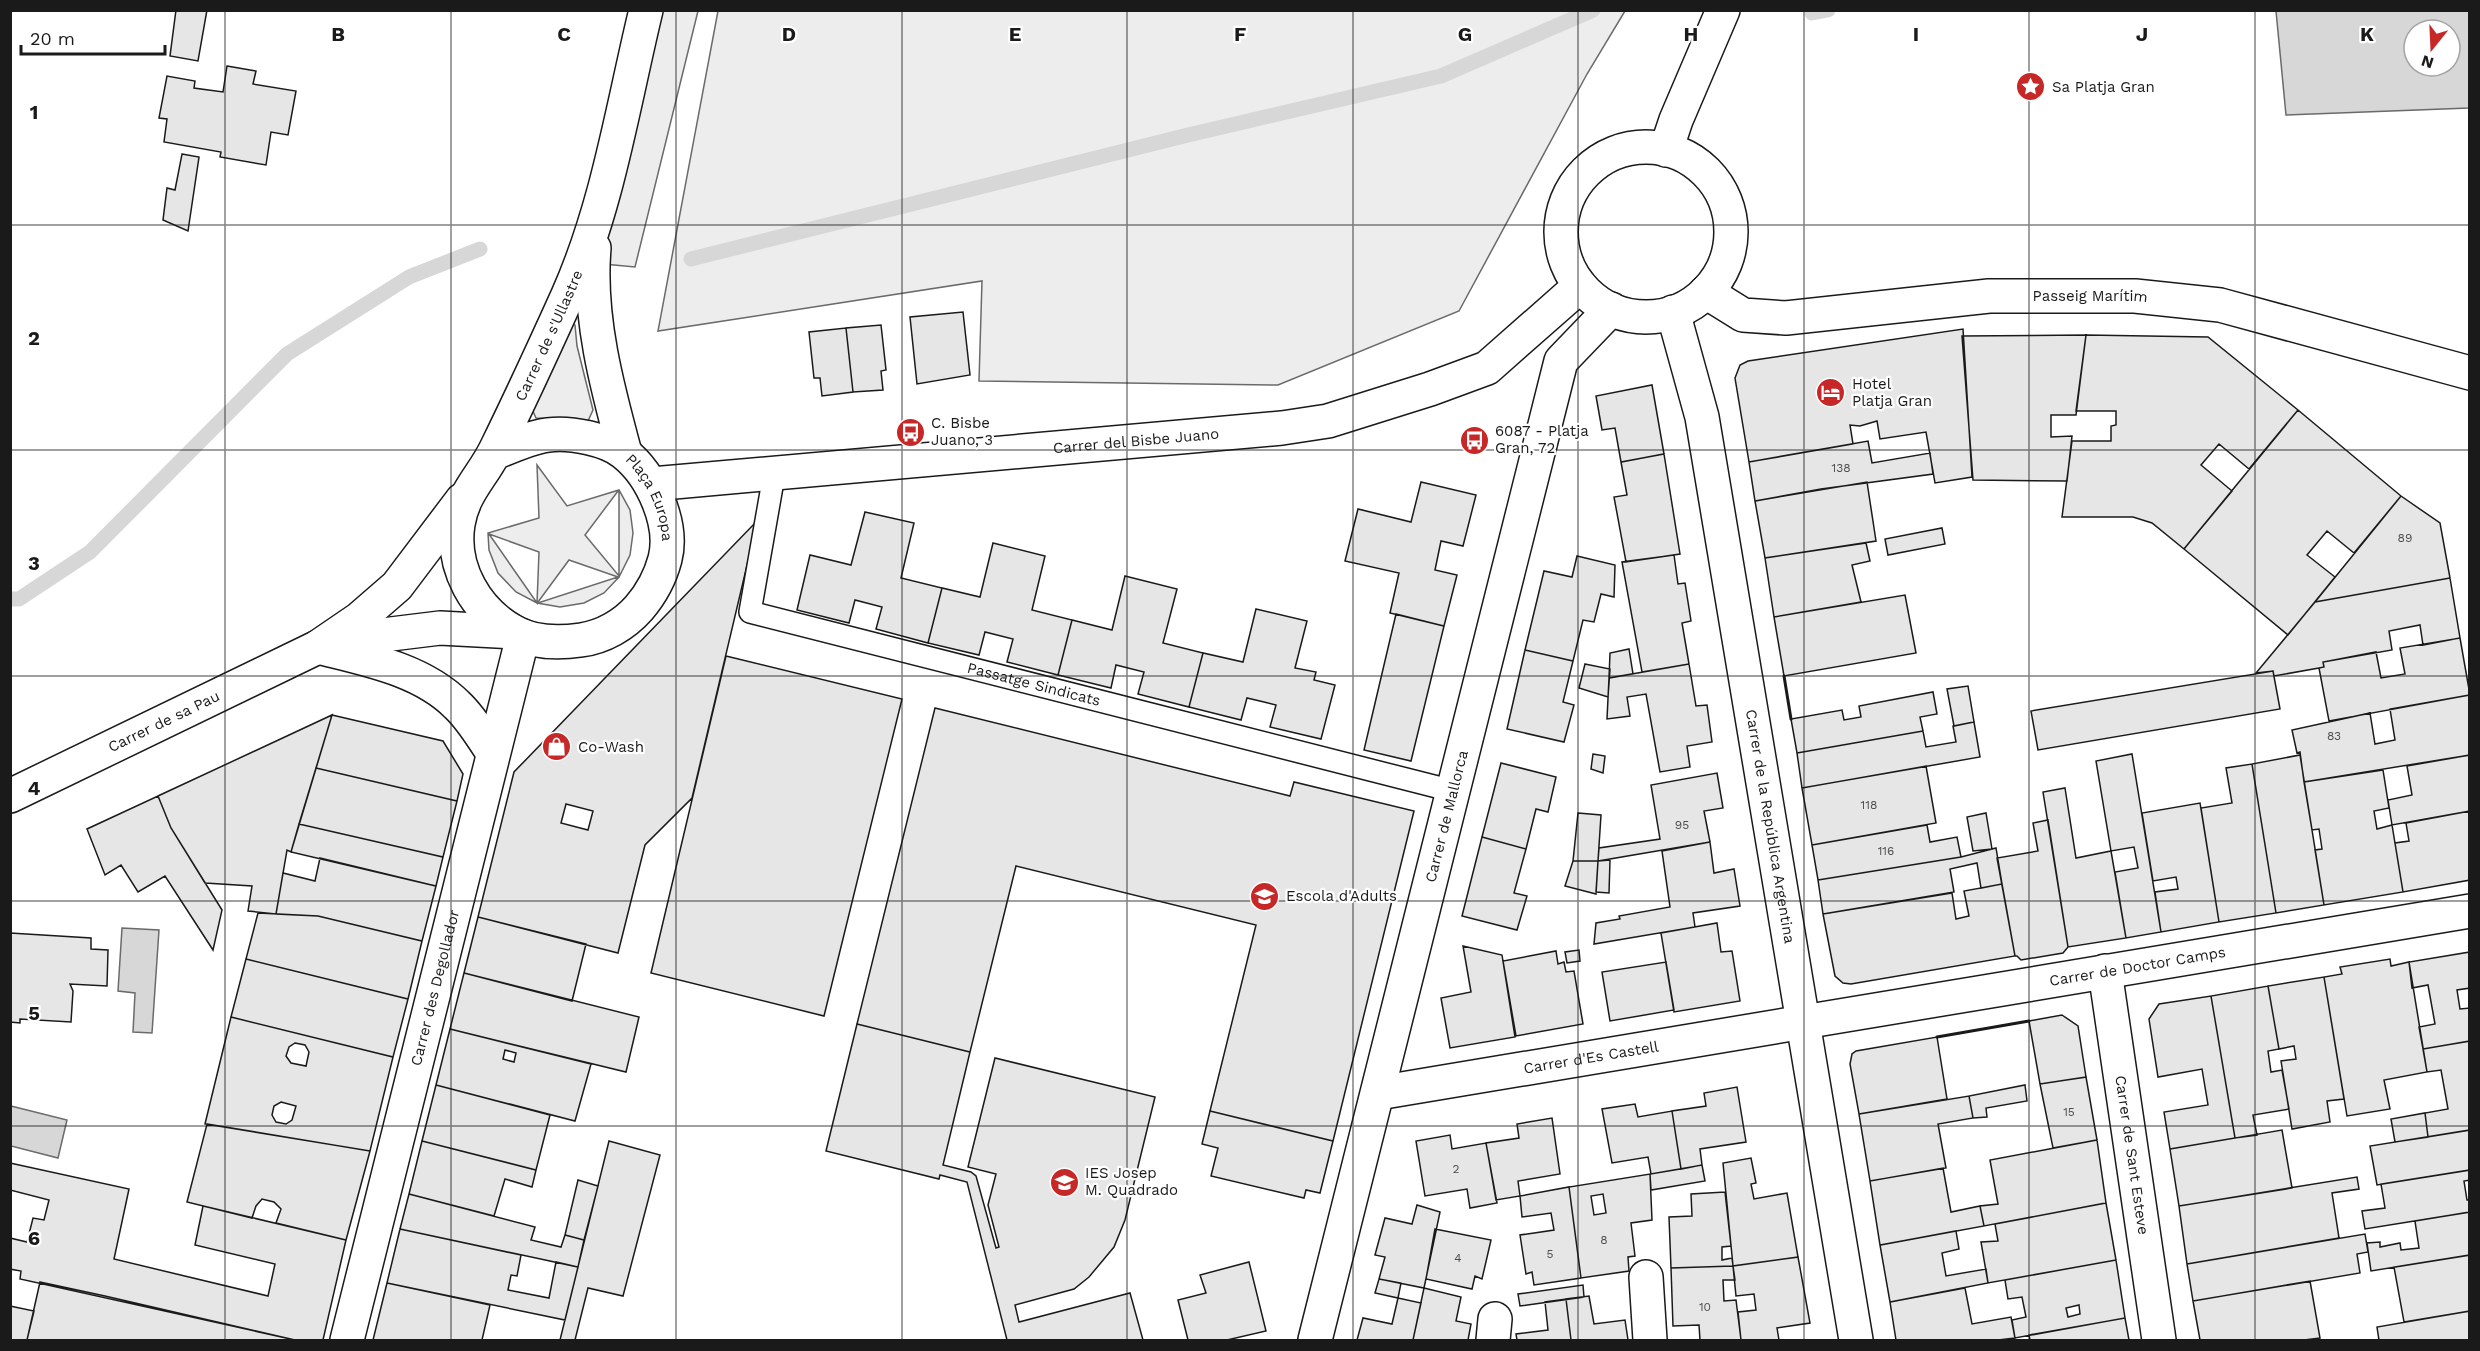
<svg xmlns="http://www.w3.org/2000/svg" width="2480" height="1351" font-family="'Work Sans',sans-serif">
  <rect width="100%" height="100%" fill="#fff"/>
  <path fill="#ededed" stroke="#6a6a6a" stroke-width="1.5" fill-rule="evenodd" d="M646,11H698L635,267L593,263Z
    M718,11V10L1625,11L1587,74L1459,311L1278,385L979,381L982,281L658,331Z
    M568,323L575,325L577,346L593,410L588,421L536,418L532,409Z
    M537,465L567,506L619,490L630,510L633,533L630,555L619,577L604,593L584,603L560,607L537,603L516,592L498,573L489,550L488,533L539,518ZM618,491H619V576L585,535ZM489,534L539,552L537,603ZM569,560L618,577L538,603V602Z"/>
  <path fill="#d7d7d7" stroke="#6a6a6a" stroke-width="1.5" fill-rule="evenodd" d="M2276,11H2469V108L2286,115ZM2414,30H2450V66H2414Z
    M122,928L159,930L152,1033L133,1032L135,993L118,991Z
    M11,1106L67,1120L58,1158L11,1146Z"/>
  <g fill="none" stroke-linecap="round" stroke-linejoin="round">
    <path stroke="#d7d7d7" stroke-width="15" d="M1812,13L1828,10
      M691,259L1188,135L1441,76L1593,10
      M10,599H19L90,552L287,354L409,277L480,249"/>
  </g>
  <path fill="#e6e6e6" stroke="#1a1a1a" stroke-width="1.5" fill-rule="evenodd" d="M176,10H207L198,61L170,56Z
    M227,66L256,71L253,84L296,91L288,135L271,132L266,165L220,157L221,152L164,142L167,119L159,118L167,76L195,81L194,88L223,92Z
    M182,154L199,157L188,231L163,220L167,188L175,190Z
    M963,312L970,375L917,384L910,317Z
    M881,325L886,370L881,371L883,390L853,392L846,328Z
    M846,328L853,392L822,396L820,378H814L809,332Z
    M1963,329L1972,477L1935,483L1926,432L1880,439L1877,421L1860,426L1850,425L1853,444L1749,462L1735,378L1740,365L1748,361Z
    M2086,335L2076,415H2051V437L2072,436L2067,481L1973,480L1962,336Z
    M2086,335L2208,337L2298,410L2249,469L2219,444L2201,465L2232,491L2184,549L2152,523L2133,517H2062L2072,441H2111V426L2116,425V411H2076Z
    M1652,385L1664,454L1621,462L1615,428L1602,430L1596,396Z
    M2298,410L2401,496L2354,553L2327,531L2307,555L2335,577L2288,635L2184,549Z
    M1868,441L1872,463L1930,453L1933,474L1821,489L1755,501L1749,462Z
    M1664,454L1680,554L1626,562L1614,497L1627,495L1621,462Z
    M1421,482L1476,495L1463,546L1441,541L1435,570L1457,575L1444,626L1390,613L1399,573L1345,561L1358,509L1411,522Z
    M1867,482L1876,541L1765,558L1755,501Z
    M2401,496L2440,523L2450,578L2315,602Z
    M865,512L914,523L901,578L942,588L928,643L876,629L882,607L855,600L849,623L797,610L810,555L851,565Z
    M756,522L757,523L692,798L645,845L618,953L478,917L514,772ZM566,804L593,811L588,830L561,823Z
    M1942,528L1945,544L1888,555L1885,539Z
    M993,543L1045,556L1032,610L1072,620L1058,675L1007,662L1013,639L985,632L979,655L928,643L942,588L980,597Z
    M1866,543L1870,561L1852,565L1861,602L1774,617L1765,558Z
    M1674,555L1678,584L1685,583L1691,621L1682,623L1689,664L1642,672L1622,562Z
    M1577,556L1615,565L1614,597L1601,594L1594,622L1583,620L1573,661L1525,650L1544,571L1572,577Z
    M1125,576L1177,589L1163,643L1203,653L1189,707L1138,694L1144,672L1116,665L1111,688L1058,675L1072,620L1112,630Z
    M2450,578L2460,638L2423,645L2420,625L2389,631L2392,650L2323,662L2324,667L2319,668L2274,676L2273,671L2256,673L2315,602Z
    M1905,595L1916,653L1784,676L1774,617Z
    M1256,609L1307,621L1295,668L1316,672L1314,680L1335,685L1321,739L1270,727L1276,705L1264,702L1247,698L1241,720L1189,707L1203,653L1243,662Z
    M1396,614L1444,626L1411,761L1364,750Z
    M2460,638L2470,695L2329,721L2319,668L2324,667L2323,662L2376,652L2381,678L2405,674L2400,648Z
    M1629,649L1633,674L1609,678L1610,653Z
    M1525,650L1573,661L1563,702L1574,705L1564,742L1507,729Z
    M726,656L902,699L824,1016L651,973Z
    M1585,664L1610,669L1608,697L1579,688Z
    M1689,664L1696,706L1707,705L1712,742L1687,746L1690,767L1660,772L1646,694L1627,697L1630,716L1607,719L1609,678Z
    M2273,671L2280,709L2038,750L2031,711Z
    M1968,686L1974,722L1954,726L1947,689Z
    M1933,692L1937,714L1920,717L1923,731L1797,753L1791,719L1842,710L1844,720L1861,717L1859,706Z
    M2470,695V755L2304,782L2300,752L2297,753L2292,730L2370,713L2375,744L2395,740L2390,709Z
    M935,708L1290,796L1294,782L1414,811L1333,1141L1210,1111L1256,925L1016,866L970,1052L857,1024Z
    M332,715L291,852L287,850L276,914L248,911L252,886L205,883L171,828L158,796Z
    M332,715L443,741L463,774L457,801L316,768Z
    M1974,722L1980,757L1802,788L1797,753L1923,731L1926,747L1956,742L1953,726Z
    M1593,754L1605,756L1603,773L1591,769Z
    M2132,754L2161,932L2126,938L2115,872L2138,868L2134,847L2111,851L2096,761Z
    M2300,755L2324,905L2276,913L2252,764Z
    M2470,755V811L2392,825L2388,800L2412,795L2407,766Z
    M1501,763L1556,777L1548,812L1536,809L1526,849L1482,837Z
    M2252,764L2276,913L2219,922L2201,808L2232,803L2226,768Z
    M1926,766L1936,823L1812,845L1802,788Z
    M316,768L457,801L443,857L299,824Z
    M2383,770L2389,808L2374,811L2377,829L2392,825L2403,892L2324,905L2315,850L2322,849L2319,829L2312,830L2304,782Z
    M1717,773L1723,808L1704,811L1710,842L1598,861L1599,848L1660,839L1651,785Z
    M2065,788L2076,858L2111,851L2126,938L2068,947L2043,792Z
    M158,796L171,828L222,910L213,950L165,876L138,892L121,865L105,875L87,829Z
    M2200,803L2219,922L2161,932L2155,892L2178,889L2176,877L2153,881L2142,813Z
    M2470,811V880L2403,892L2395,843L2409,841L2406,823Z
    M1578,813L1601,815L1598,861H1573Z
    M1986,813L1992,849L1973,851L1967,817Z
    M2048,820L2068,947L2063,953L2021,960L2017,956H2015L1997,858L2038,851L2033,823Z
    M299,824L443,857L436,886L291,852Z
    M1927,825L1930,842L1957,837L1961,857L1818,880L1812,845Z
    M1482,837L1526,849L1514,893L1527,896L1517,930L1462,916Z
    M1710,842L1714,873L1734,869L1740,906L1693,913L1695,927L1594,944L1596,923L1620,919L1619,916L1670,907L1662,851Z
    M1996,848L2002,884L1981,888L1977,863L1950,869L1954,892L1823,914L1818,880L1961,857Z
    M320,858L436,886L422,941L318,916L276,914L283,873L315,881Z
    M1610,860L1609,893L1596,892L1598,861Z
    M1573,861H1598L1596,894L1565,886Z
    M2002,884L2015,956L1851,984L1843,983L1835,976L1823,914L1952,893L1956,919L1969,916L1964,891Z
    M258,913L318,916L422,941L408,999L246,959Z
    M478,917L586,944L572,1001L464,973Z
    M1717,923L1721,952L1732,951L1740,1001L1674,1012L1661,933Z
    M10,933L91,938V949L108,950L107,986L70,984L73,991L71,1022L20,1019V1023L10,1022Z
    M1463,946L1502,955L1515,1037L1450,1048L1441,998L1471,992Z
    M1579,950L1580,961L1567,963L1565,952Z
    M1556,951L1558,964L1564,962L1566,972L1574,971L1583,1024L1516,1036L1503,961Z
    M2470,952V988L2457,990L2460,1009L2470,1008V1041L2423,1049L2419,1027L2435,1024L2428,985L2412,988L2409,962Z
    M246,959L408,999L393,1057L231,1017Z
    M2390,959L2391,966L2409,962L2427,1072L2384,1080L2390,1109L2347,1116L2324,977L2342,974L2340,967Z
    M1666,962L1674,1010L1610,1021L1602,972Z
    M464,973L639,1017L626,1072L450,1029Z
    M2324,977L2344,1099L2327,1101L2330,1122L2292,1129L2281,1061L2296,1059L2294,1046L2279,1049L2268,986Z
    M2268,986L2279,1049L2268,1051L2271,1072L2282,1070L2289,1109L2253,1115L2257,1135L2235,1138L2211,996Z
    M2211,996L2235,1138L2170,1149L2164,1112L2208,1105L2202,1069L2158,1077L2149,1019L2159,1004Z
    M2062,1015L2078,1026L2086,1077L2040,1084L2029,1021Z
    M231,1017L393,1057L370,1151L205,1124ZM295,1043L305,1045L309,1052L306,1066L291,1063L286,1056L289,1047ZM281,1102L296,1106L292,1120L286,1124L276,1122L272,1115L274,1106Z
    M857,1024L970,1052L943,1165L971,1172L976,1176L996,1248L999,1247L988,1205L996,1174L968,1167L995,1058L1155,1097L1125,1220L1114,1247L1089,1277L1074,1289L1015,1305L1019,1322L1130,1293L1143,1340H1007L967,1182L940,1175L939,1179L826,1151Z
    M450,1029L591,1064L575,1121L436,1085ZM505,1050L516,1053L514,1062L503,1059Z
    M1937,1037L1947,1099L1859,1114L1850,1064L1852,1054L1856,1051Z
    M2470,1041V1130L2428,1137L2425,1113L2448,1109L2441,1070L2427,1072L2423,1049Z
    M2086,1077L2097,1140L2053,1148L2040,1084Z
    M436,1085L550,1115L536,1170L422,1141Z
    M2025,1085L2027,1101L1986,1108L1987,1117L1973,1118L1969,1096Z
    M1737,1087L1746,1142L1700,1149L1702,1165L1681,1169L1672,1111L1706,1106L1704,1093Z
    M1969,1096L1973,1118L1938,1124L1946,1168L1870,1181L1859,1114Z
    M1635,1104L1638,1117L1672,1111L1681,1169L1651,1174L1648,1157L1612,1163L1602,1109Z
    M1210,1111L1333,1141L1320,1193L1306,1190L1304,1198L1211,1176L1218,1148L1202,1144Z
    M2425,1113L2428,1137L2395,1142L2391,1119Z
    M1552,1118L1560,1174L1518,1181L1520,1196L1496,1200L1486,1143L1519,1138L1517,1124Z
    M207,1124L370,1151L346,1240L276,1223L281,1209L274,1202L262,1199L256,1206L252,1218L187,1202Z
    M2282,1130L2292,1188L2179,1206L2170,1149Z
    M2470,1130V1170L2377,1185L2370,1146Z
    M1450,1135L1452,1149L1486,1143L1497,1203L1470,1208L1467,1189L1425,1196L1416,1141Z
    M2097,1140L2106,1203L1984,1226L1980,1206L1998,1204L1990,1160Z
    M422,1141L536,1170L532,1187L505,1179L494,1216L409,1194Z
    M609,1141L660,1155L623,1296L588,1288L575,1340H560Z
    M1751,1158L1756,1183L1751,1184L1754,1199L1787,1193L1798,1257L1733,1266L1723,1163Z
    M10,1163L129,1189L114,1259L268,1296L275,1264L195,1245L203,1206L346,1240L323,1340H295L20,1279L21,1271L10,1269V1238L27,1242L33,1218L44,1220L49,1200L10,1190Z
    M1702,1165L1705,1181L1651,1190L1650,1174Z
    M1943,1168L1951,1212L1980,1206L1984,1226L1880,1245L1870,1181Z
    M2470,1170V1180L2464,1181L2467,1200H2470V1212L2365,1229L2362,1211L2385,1208L2381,1184Z
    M1650,1174L1652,1220L1631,1223L1635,1256L1628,1257L1629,1271L1581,1278L1569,1187ZM1603,1194L1606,1213L1594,1215L1591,1196Z
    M2357,1177L2359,1189L2332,1193L2339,1238L2187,1264L2179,1206Z
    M578,1180L598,1186L584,1240L565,1235Z
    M1569,1187L1581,1278L1534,1285L1532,1272L1526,1274L1520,1235L1554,1230L1551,1213L1522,1217L1520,1196Z
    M1725,1192L1731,1246L1722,1247V1260L1732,1258L1733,1266L1671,1268L1669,1217L1692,1216L1691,1194Z
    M409,1194L535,1227L531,1240L561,1247L565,1235L584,1240L578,1267L400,1229Z
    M2106,1203L2116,1260L1988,1283L1981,1242L1998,1241L1995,1224Z
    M1417,1205L1440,1212L1424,1288L1379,1279L1385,1257L1375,1255L1385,1218L1412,1224Z
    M2470,1212V1255L2371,1271L2367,1243L2380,1242V1247L2400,1243L2401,1250L2419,1248L2415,1221Z
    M400,1229L521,1255L517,1276L511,1275L508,1290L549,1298L556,1262L578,1267L565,1320L387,1283Z
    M1435,1229L1491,1240L1482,1279L1475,1276L1472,1289L1426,1279Z
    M1956,1231L1959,1249L1942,1253L1946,1276L1986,1269L1988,1283L1890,1302L1880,1245Z
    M2365,1234L2368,1252L2357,1254L2360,1273L2193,1301L2187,1264Z
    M2470,1255V1311L2404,1322L2394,1267Z
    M1798,1257L1810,1323L1777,1328L1779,1340H1741L1738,1312L1756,1310L1754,1294L1736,1296L1733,1266Z
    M2116,1260L2125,1318L2015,1338L2012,1320L2026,1317L2022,1297L2008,1299L2005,1280ZM2079,1305L2080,1314L2068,1317L2066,1308Z
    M1249,1262L1266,1331L1227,1340H1188L1178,1300L1206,1293L1200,1275Z
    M1733,1266L1735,1280H1723L1724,1301L1736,1300L1741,1340H1700L1699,1325L1673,1326L1671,1268Z
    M1379,1279L1401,1283L1398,1298L1375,1293Z
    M2310,1281L2320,1338L2304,1340H2200L2193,1301Z
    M40,1282L105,1296L295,1340H27Z
    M387,1283L490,1305L482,1340H373Z
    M1583,1285L1584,1297L1520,1306L1518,1294Z
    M1424,1288L1461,1297L1456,1321L1471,1324L1468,1340H1413Z
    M1965,1288L1972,1324L2011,1317L2015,1338L1998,1340H1896L1890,1302Z
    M1589,1296L1594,1324L1625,1320L1628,1340H1571L1566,1299Z
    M1398,1298L1421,1303L1413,1340H1357L1363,1318L1392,1324Z
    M1566,1299L1571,1340H1517L1516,1334L1548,1330L1545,1302Z
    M10,1306L34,1311L27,1340H10Z
    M2470,1311V1340H2379L2377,1327Z
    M2125,1318L2129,1340H2030L2029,1335Z"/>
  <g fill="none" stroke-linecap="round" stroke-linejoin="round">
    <defs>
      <g id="service">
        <path id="s1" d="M774,475L750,612L1453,791"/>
      </g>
      <g id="minor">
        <circle cx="1646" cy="232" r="85"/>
        <path d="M1666,150L1676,120L1723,10"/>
        <path id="s2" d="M1706,292L1743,315L1786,318L1989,296H2135L2220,305L2470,373"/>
        <path id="s3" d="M1673,312L1702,417L1856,1340"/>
        <path id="s4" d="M652,484L1282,428L1328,421L1430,389L1487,368L1580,286"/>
        <path id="s5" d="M2105,971L2159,1340"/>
        <path id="s6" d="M1378,1093L2470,911"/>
        <path d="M1646,1277L1650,1340"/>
        <path id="s7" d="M1315,1340L1561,361L1611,309"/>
        <path d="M1493,1340L1495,1319"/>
      </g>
      <g id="tertiary">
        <path d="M594,248C588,316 607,387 625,453"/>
        <path id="s8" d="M495,453C511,446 531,437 548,435C570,432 607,439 624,453C652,475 674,524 665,559C660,578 651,594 639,608C624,625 603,637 581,640C560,643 534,643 514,632C476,611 451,568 458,524C463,492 483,476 496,449C521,398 545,346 568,295C608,205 623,105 646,10"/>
        <path d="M331,644L383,635L440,628L514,632"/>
        <path d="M318,647C365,659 421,669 457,705C472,719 482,737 493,753"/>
        <path id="s9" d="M10,796L318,647L359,619L397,586L462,500"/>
        <path id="s10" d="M347,1340L523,636"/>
      </g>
    </defs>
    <use href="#service" stroke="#1a1a1a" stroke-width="24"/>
    <use href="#minor" stroke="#1a1a1a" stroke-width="36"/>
    <use href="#tertiary" stroke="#1a1a1a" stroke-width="36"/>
    <use href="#service" stroke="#fff" stroke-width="21"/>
    <use href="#minor" stroke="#fff" stroke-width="33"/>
    <use href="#tertiary" stroke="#fff" stroke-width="33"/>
    <path stroke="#1a1a1a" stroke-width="3" d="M1784,676L1791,719
      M1937,1037L2029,1021"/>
  </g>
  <path fill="none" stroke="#1a1a1a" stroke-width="1.5" stroke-opacity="0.55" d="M225,10V1340M451,10V1340M676,10V1340M902,10V1340M1127,10V1340M1353,10V1340M1578,10V1340M1804,10V1340M2029,10V1340M2255,10V1340M10,225H2470M10,450H2470M10,676H2470M10,901H2470M10,1126H2470"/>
  <defs>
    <symbol id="sight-disc" viewBox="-11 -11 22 22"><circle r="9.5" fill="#c62828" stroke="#fff"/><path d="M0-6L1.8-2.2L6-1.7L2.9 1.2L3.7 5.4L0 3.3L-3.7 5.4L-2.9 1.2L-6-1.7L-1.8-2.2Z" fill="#fff"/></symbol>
    <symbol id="hotel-disc" viewBox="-11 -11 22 22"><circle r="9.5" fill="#c62828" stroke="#fff"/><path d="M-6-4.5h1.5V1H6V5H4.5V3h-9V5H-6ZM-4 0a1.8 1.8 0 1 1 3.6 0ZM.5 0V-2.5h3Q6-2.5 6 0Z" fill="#fff"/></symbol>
    <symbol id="bus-disc" viewBox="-11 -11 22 22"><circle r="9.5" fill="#c62828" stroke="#fff"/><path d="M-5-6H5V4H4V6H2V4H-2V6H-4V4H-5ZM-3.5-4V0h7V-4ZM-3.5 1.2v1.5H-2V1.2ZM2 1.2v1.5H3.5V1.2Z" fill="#fff"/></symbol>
    <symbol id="shop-disc" viewBox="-11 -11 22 22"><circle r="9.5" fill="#c62828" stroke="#fff"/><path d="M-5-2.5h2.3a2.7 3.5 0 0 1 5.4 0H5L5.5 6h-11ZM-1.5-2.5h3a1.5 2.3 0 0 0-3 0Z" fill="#fff"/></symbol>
    <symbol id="school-disc" viewBox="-11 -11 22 22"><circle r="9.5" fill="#c62828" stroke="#fff"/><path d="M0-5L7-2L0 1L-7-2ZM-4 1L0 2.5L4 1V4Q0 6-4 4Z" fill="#fff"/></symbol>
  </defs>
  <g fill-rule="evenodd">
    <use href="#sight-disc" x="2014" y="70" width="33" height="33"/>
    <use href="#hotel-disc" x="1814" y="376" width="33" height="33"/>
    <use href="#bus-disc" x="894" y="416" width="33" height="33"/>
    <use href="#bus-disc" x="1458" y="424" width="33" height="33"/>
    <use href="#shop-disc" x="540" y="730" width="33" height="33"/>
    <use href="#school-disc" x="1248" y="880" width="33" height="33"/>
    <use href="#school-disc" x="1048" y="1166" width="33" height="33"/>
  </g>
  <g text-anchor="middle" stroke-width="4.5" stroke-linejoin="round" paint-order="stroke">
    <g font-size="12" fill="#4d4d4d">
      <text x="1841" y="472">138</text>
      <text x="2405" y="542">89</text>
      <text x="2334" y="740">83</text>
      <text x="1869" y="809">118</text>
      <text x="1682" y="829">95</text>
      <text x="1886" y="855">116</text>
      <text x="2069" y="1116">15</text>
      <text x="1456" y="1173">2</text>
      <text x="1604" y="1244">8</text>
      <text x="1550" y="1258">5</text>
      <text x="1458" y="1262">4</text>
      <text x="1705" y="1311">10</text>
    </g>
    <g font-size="15" fill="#1a1a1a" stroke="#fff" text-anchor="start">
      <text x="2052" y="92">Sa Platja Gran</text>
      <text x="1852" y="389">Hotel<tspan x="1852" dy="17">Platja Gran</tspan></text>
      <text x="931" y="428">C. Bisbe<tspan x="931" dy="17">Juano, 3</tspan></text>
      <text x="1495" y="436">6087 - Platja<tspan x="1495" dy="17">Gran, 72</tspan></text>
      <text x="578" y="752">Co-Wash</text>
      <text x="1286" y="901">Escola d'Adults</text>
      <text x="1085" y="1178">IES Josep<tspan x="1085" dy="17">M. Quadrado</tspan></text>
    </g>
    <g font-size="15" fill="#1a1a1a" stroke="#fff">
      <text dy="5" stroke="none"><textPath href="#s2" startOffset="392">Passeig Marítim</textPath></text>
      <text dy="5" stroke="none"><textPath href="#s8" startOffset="786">Carrer de s'Ullastre</textPath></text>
      <text dy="5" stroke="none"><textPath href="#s4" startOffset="486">Carrer del Bisbe Juano</textPath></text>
      <text dy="5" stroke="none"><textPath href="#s8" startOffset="189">Plaça Europa</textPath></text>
      <text dy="5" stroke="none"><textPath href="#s1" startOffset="432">Passatge Sindicats</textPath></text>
      <text dy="5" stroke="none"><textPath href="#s9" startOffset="171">Carrer de sa Pau</textPath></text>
      <text dy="5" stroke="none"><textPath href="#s7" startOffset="540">Carrer de Mallorca</textPath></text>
      <text dy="5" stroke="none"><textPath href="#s3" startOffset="524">Carrer de la República Argentina</textPath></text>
      <text dy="5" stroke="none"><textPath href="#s6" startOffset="770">Carrer de Doctor Camps</textPath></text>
      <text dy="5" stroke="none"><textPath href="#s10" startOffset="363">Carrer des Degollador</textPath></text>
      <text dy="5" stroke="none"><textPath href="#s6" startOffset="216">Carrer d'Es Castell</textPath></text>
      <text dy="5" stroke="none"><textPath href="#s5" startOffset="186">Carrer de Sant Esteve</textPath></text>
    </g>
  </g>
  <g font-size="20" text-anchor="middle" font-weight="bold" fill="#1a1a1a" stroke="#fff" stroke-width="4.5" stroke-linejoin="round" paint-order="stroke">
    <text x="338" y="41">B</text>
    <text x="564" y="41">C</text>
    <text x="789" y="41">D</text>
    <text x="1015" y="41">E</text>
    <text x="1240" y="41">F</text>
    <text x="1465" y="41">G</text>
    <text x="1691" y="41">H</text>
    <text x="1916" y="41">I</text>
    <text x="2142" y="41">J</text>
    <text x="2367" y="41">K</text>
    <text x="34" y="119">1</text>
    <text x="34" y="345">2</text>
    <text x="34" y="570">3</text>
    <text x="34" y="795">4</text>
    <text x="34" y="1020">5</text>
    <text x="34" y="1245">6</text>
  </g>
  <rect width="2480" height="1351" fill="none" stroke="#1a1a1a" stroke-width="24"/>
  <g transform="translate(2432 48) rotate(198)"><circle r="28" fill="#ffffff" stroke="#a3a3a3" stroke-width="1.5"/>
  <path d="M0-4.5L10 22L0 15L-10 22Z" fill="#c62828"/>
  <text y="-9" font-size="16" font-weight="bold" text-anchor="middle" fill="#1a1a1a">N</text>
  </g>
  <path d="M21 45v9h144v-9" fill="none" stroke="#1a1a1a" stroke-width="3"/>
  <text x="30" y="45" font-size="18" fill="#1a1a1a" stroke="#ffffff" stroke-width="4.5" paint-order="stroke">20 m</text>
</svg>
